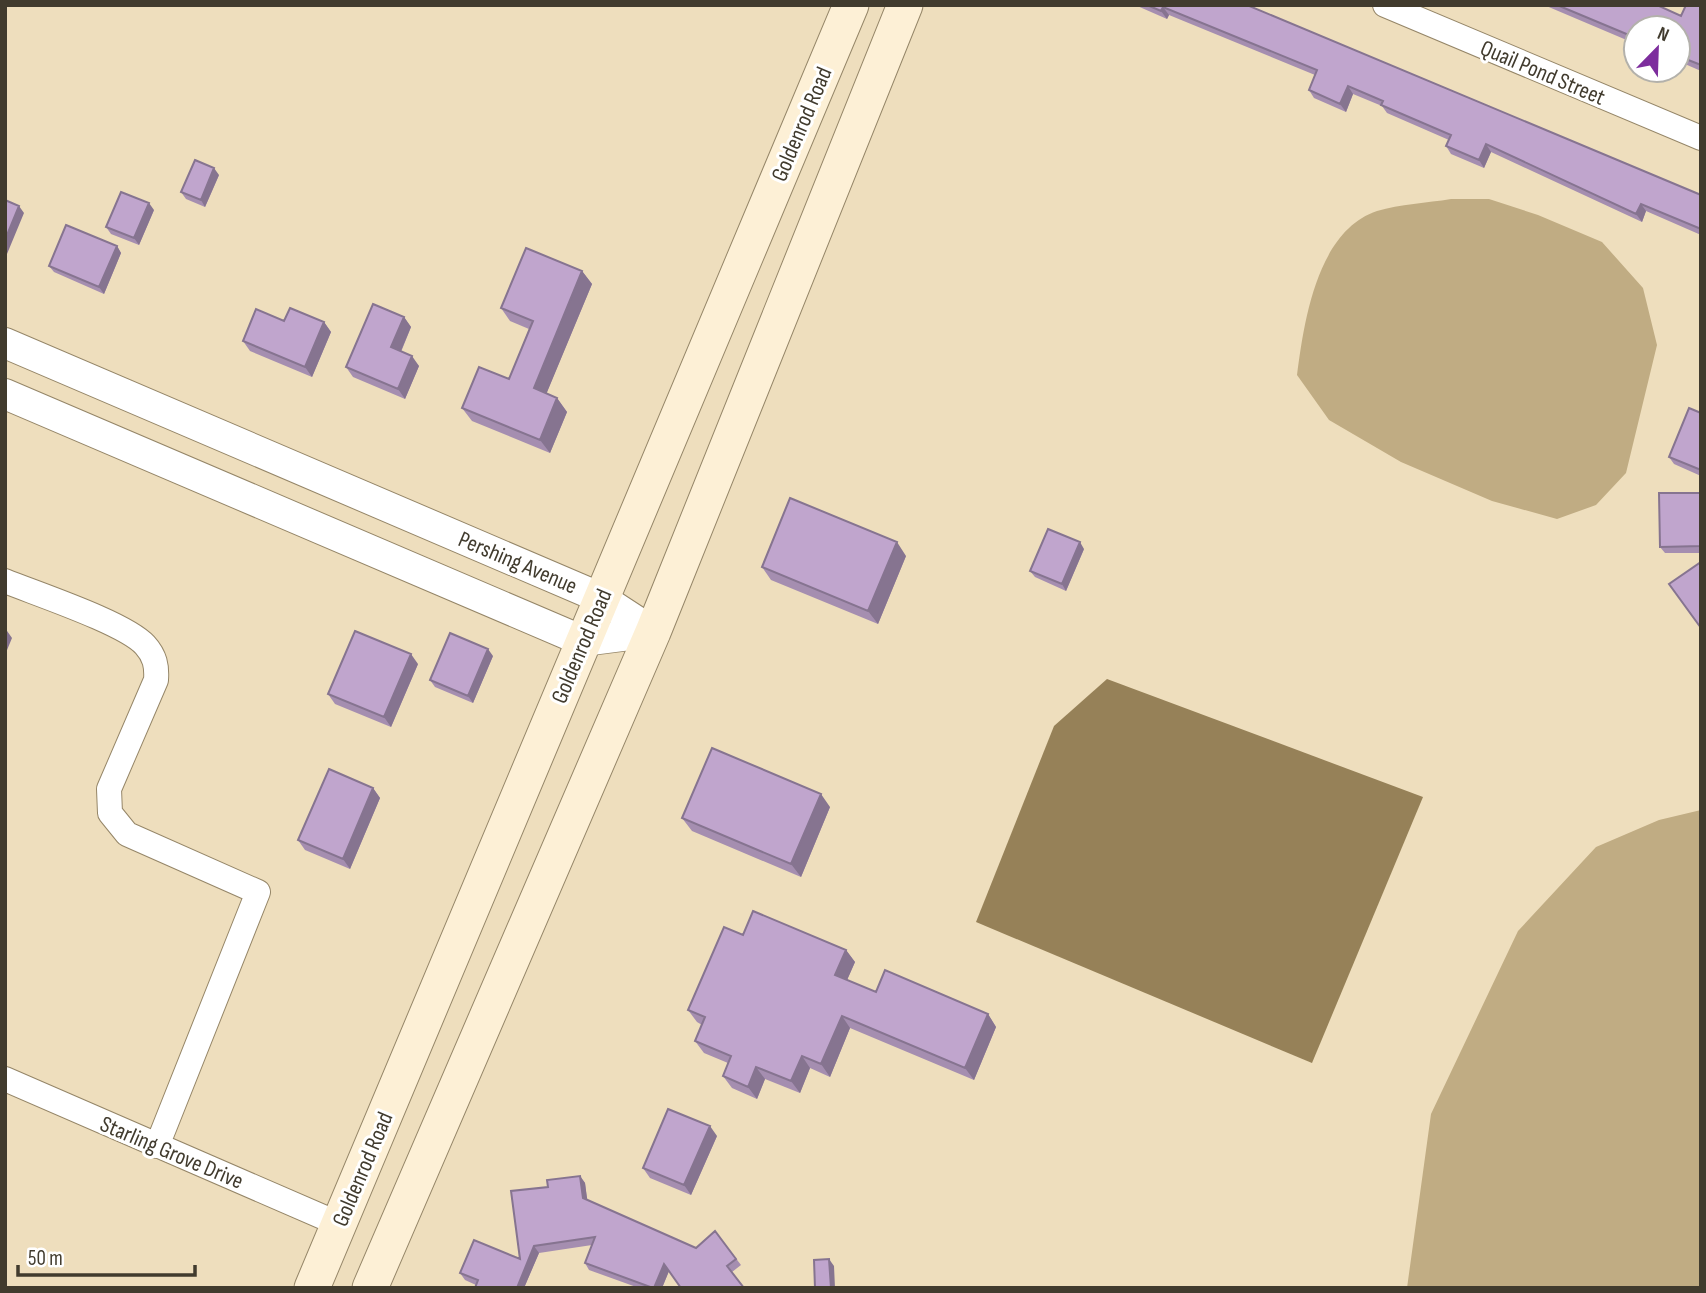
<svg xmlns="http://www.w3.org/2000/svg" width="1706" height="1293" font-family="'Sofia Sans Condensed',sans-serif">
  <rect width="100%" height="100%" fill="#eedebd"/>
  <path fill="#c0ac83" d="M1451,199H1489L1538,215L1602,242L1643,288L1657,345L1626,473L1596,505L1557,519L1492,501L1401,462L1329,420L1297,375C1304,322 1317,231 1377,211C1400,204 1427,203 1451,199Z
    M1701,810V1288H1407L1431,1114L1518,931L1596,847L1659,820Z"/>
  <path fill="#968158" d="M1107,679L1423,797L1312,1063L976,922L1054,726Z"/>
  <g fill="none" stroke-linecap="round" stroke-linejoin="round">
    <defs>
      <path id="minor" d="M1385,5L1701,138
        M5,581C37,594 125,623 145,645C155,656 157,666 156,680L109,789L110,813L127,834L258,892L157,1146
        M5,1079L339,1224"/>
      <path id="tertiary" d="M5,343L601,598L653,632
        M5,394L583,641L653,632"/>
      <path id="secondary" d="M312,1288L851,5
        M370,1288L653,632L905,5"/>
    </defs>
    <use href="#minor" stroke="#958668" stroke-width="26"/>
    <use href="#tertiary" stroke="#958668" stroke-width="32"/>
    <use href="#secondary" stroke="#958668" stroke-width="37"/>
    <use href="#minor" stroke="#fff" stroke-width="24"/>
    <use href="#tertiary" stroke="#fff" stroke-width="30"/>
    <use href="#secondary" stroke="#fdf0d6" stroke-width="35"/>
  </g>
  <path fill="#a58eb0" d="M1135,5H1247L1701,195V235L1646,211L1642,222L1491,152L1484,168L1451,154L1446,146L1449,140L1387,113L1382,106L1353,94L1346,112L1314,98L1309,90L1315,75L1169,15L1167,19Z
    M1544,5H1657L1681,16L1701,5V71L1678,61V28H1636V44Z
    M219,175L205,207L186,199L181,192Z
    M154,210L139,245L111,234L106,227Z
    M117,246L121,253L104,294L54,272L49,266Z
    M582,271L592,284L546,394L557,398L567,412L550,453L472,421L462,408L509,379L529,329L510,321L501,308Z
    M404,317L411,327L401,352L419,366L405,399L353,377L346,367Z
    M284,321L324,322L331,332L312,377L250,351L243,341Z
    M1701,413V476L1674,464L1669,457Z
    M1701,493V553H1665L1660,547Z
    M1084,549L1066,591L1035,577L1030,571Z
    M906,556L878,624L771,580L762,567Z
    M493,656L473,703L435,687L430,680Z
    M418,664L391,727L335,704L328,694Z
    M373,788L380,798L350,869L305,850L298,840Z
    M830,807L801,877L692,831L682,818Z
    M743,935L846,950L855,962L847,980L876,992L988,1014L996,1027L974,1080L850,1028L830,1077L810,1068L800,1093L765,1079L757,1099L732,1088L723,1076L728,1063L704,1053L695,1041L702,1025L697,1022L688,1010Z
    M717,1136L691,1195L650,1178L643,1168Z
    M580,1176L585,1183L587,1200L696,1248L715,1231L741,1265L732,1272L669,1271L662,1288H639L589,1270L585,1263L592,1245L539,1253L524,1288H475L476,1285L465,1280L460,1273L520,1259L548,1187Z"/>
  <path fill="#867490" d="M1163,7L1169,15L1167,19L1161,11Z
    M1348,86L1353,94L1346,112L1340,104Z
    M1486,144L1491,152L1484,168L1479,160Z
    M214,168L219,175L205,207L201,200Z
    M149,203L154,210L139,245L134,238Z
    M1641,204L1646,211L1642,222L1636,214Z
    M19,206L24,213L7,254L5,251V240Z
    M117,246L121,253L104,294L99,287Z
    M582,271L592,284L543,402L534,388Z
    M404,317L411,327L398,358L391,347Z
    M324,322L331,332L312,377L305,367Z
    M412,356L419,366L405,399L398,389Z
    M557,398L567,412L550,453L540,440Z
    M897,542L906,556L878,624L868,611Z
    M1080,542L1084,549L1066,591L1062,584Z
    M5,628L12,638L5,655Z
    M488,649L493,656L473,703L468,696Z
    M411,654L418,664L391,727L384,717Z
    M373,788L380,798L350,869L343,859Z
    M821,794L830,807L801,877L791,864Z
    M846,950L855,962L844,987L835,975Z
    M988,1014L996,1027L974,1080L965,1068Z
    M842,1016L850,1028L830,1077L821,1064Z
    M802,1056L810,1068L800,1093L791,1081Z
    M756,1067L765,1079L757,1099L748,1087Z
    M710,1126L717,1136L691,1195L684,1185Z
    M580,1176L585,1183L588,1205L583,1198Z
    M534,1246L539,1253L524,1288H517Z
    M829,1259L834,1266L835,1288H831Z
    M664,1264L669,1271L662,1288H654Z"/>
  <path fill="#c0a5cd" stroke="#867490" stroke-width="2" d="M1147,5H1247L1701,195V229L1641,204L1636,214L1486,144L1479,160L1446,146L1451,135L1381,105L1383,101L1348,86L1340,104L1309,90L1317,70L1163,7L1161,11Z
    M1557,5H1657L1681,16L1686,5H1701V65L1678,56V28H1636V38Z
    M195,160L214,168L201,200L181,192Z
    M121,192L149,203L134,238L106,227Z
    M5,200L19,206L5,240Z
    M66,225L117,246L99,287L49,266Z
    M526,248L582,271L534,388L557,398L540,440L462,408L479,367L509,379L533,321L501,308Z
    M373,304L404,317L391,347L412,356L398,389L346,367Z
    M290,308L324,322L305,367L243,341L256,309L284,321Z
    M1689,408L1701,413V470L1669,457Z
    M1659,493H1701V546L1660,547Z
    M790,498L897,542L868,611L762,567Z
    M1048,529L1080,542L1062,584L1030,571Z
    M1701,562V628L1669,584Z
    M355,631L411,654L384,717L328,694Z
    M450,633L488,649L468,696L430,680Z
    M712,748L821,794L791,864L682,818Z
    M329,769L373,788L343,859L298,840Z
    M753,911L846,950L835,975L876,992L885,970L988,1014L965,1068L842,1016L821,1064L802,1056L791,1081L756,1067L748,1087L723,1076L731,1056L695,1041L705,1017L688,1010L724,927L743,935Z
    M668,1109L710,1126L684,1185L643,1168Z
    M580,1176L583,1198L696,1248L715,1231L736,1259L727,1266L744,1288H681L664,1264L654,1288H653L585,1263L595,1237L534,1246L517,1288H475L478,1280L460,1273L474,1240L520,1259L511,1191L548,1187L547,1180Z
    M829,1259L831,1288H815L814,1260Z"/>
  <g text-anchor="middle" stroke-width="6" stroke-linejoin="round" paint-order="stroke">
    <g font-size="23" fill="#413b2e" stroke="#fff">
      <text transform="translate(1543 72) rotate(23)" y="8">Quail Pond Street</text>
      <text transform="translate(801 124) rotate(-67)" y="8">Goldenrod Road</text>
      <text transform="translate(518 562) rotate(23)" y="8">Pershing Avenue</text>
      <text transform="translate(581 646) rotate(-67)" y="8">Goldenrod Road</text>
      <text transform="translate(172 1152) rotate(23)" y="8">Starling Grove Drive</text>
      <text transform="translate(362 1169) rotate(-67)" y="8">Goldenrod Road</text>
    </g>
  </g>
  <rect width="1706" height="1293" fill="none" stroke="#413b2e" stroke-width="14"/>
  <g transform="translate(1657 49) rotate(23)"><circle r="33" fill="#ffffff" stroke="#b3b1ab" stroke-width="2"/>
  <path d="M0-5L12 26L0 18L-12 26Z" fill="#7d2d9d"/>
  <text y="-10" font-size="19" font-weight="bold" text-anchor="middle" fill="#413b2e">N</text>
  </g>
  <path d="M18 1265v10h177v-10" fill="none" stroke="#413b2e" stroke-width="3.5"/>
  <text x="28" y="1265" font-size="21" fill="#413b2e" stroke="#ffffff" stroke-width="5" paint-order="stroke">50 m</text>
</svg>
